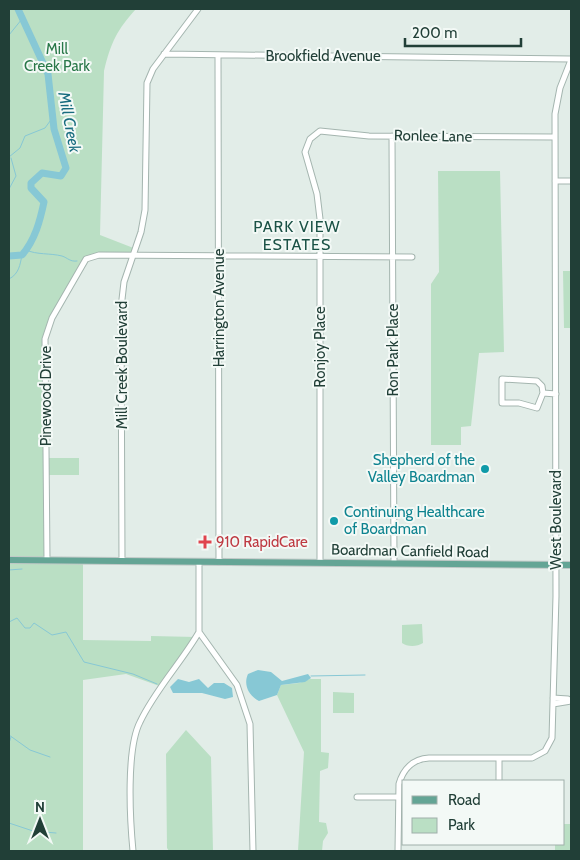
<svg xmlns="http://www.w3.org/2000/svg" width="580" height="860" font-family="Cabin,sans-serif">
  <rect width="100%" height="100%" fill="#e2ede8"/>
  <path fill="#badfc4" d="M9,9H136C117,30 111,42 104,71L100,235L136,249L133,256L89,257L46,333L47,458H79V475H47V560H83V640L151,641V636L196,637L162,687L126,674L83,680V851H9Z
    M438,171H500L504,352L479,353L471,426L461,427V445H431V284L439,272Z
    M563,271H571V328H564Z
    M422,624L423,643C417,647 407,647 402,643V625Z
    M310,679H321V752L329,753L328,768L320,771L319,822L326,823L328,833L323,841L322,851H298L304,752L277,695L281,685L299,683Z
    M333,692L354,693V713H333Z
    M186,730L211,757L213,851H169L167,848L166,754Z
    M564,824H571V851H555V844H564Z"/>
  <path fill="#87c8d5" d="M258,670L271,672L282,681L308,674L311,678L305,682L281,685L277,695L259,701C249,696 243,685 248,674Z
    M178,679L189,682L199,679L208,688L214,683H224L232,688L233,697L225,699L202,693H173L170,687Z"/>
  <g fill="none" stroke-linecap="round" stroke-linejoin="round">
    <path stroke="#87c8d5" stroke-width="1" d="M9,35L22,19
      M9,157L20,148L25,136L45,128L53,117
      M9,189L16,176L11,158
      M9,203V205
      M26,250C37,255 50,253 62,256C68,258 70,262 77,261
      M9,279C19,274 20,265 22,255
      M9,570L22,569
      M9,622L17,618L25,628H30L34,623L52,635L66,632L84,662L133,674L157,684
      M311,676L365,675
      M9,735L30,750L50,757
      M9,743L11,737
      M9,823L33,831L56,833"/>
    <path stroke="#87c8d5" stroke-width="7" d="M9,256L22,255C35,240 40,221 44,202L31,188V183L42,173L61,176L66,168L54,129L48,74L18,9"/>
    <defs>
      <path id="minor" d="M164,54L571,59
        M218,55L219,562
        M392,136L394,563
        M555,181H571
        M543,393L542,386L537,381L502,379V403H519L537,408L543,393L556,394
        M47,560L45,339L52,318L86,259L99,255L412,257
        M122,561L121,308L124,282L141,232L145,210L147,83L153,69L198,9
        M199,562V632L237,685L250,724L253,851
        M320,562V219L317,194L305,152L310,139L320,131L369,136L555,137
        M553,698L568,699L571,701
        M553,704L571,701
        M499,781V758
        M357,797H398
        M133,851C130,820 126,749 140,722C155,690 181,663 199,632
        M398,851L399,784C403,769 413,759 429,758H532L545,751L552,738L556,596L555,114L560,88L571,60"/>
      <path id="major" d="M9,560L571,565"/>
    </defs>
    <use href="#minor" stroke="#a4b5af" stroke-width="7"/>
    <use href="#major" stroke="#c1c9c7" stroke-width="8"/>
    <use href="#minor" stroke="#fff" stroke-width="5"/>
    <use href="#major" stroke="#64a595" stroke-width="6"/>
  </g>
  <g fill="#0f9aa8" stroke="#f3f9f6" stroke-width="2">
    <circle cx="485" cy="469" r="5"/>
    <circle cx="334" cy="521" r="5"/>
  </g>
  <path fill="#e0444e" stroke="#f3f9f6" stroke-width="2" d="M202.5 534.5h5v5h5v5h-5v5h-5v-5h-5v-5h5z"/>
  <g text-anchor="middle" stroke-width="4" stroke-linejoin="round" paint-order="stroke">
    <g font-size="15" fill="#297849" stroke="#f3f9f6">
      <text x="57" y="54">Mill<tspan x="57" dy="17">Creek Park</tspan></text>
    </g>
    <g font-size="15" fill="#213f37" stroke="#f3f9f6">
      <text x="323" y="61">Brookfield Avenue</text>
      <text transform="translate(433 136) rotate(1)" y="5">Ronlee Lane</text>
      <text transform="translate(219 308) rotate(-90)" y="5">Harrington Avenue</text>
      <text transform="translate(320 347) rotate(-90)" y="5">Ronjoy Place</text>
      <text transform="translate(393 350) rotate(-90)" y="5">Ron Park Place</text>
      <text transform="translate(122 365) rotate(-90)" y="5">Mill Creek Boulevard</text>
      <text transform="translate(46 396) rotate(-90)" y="5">Pinewood Drive</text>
      <text transform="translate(556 520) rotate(-90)" y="5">West Boulevard</text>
      <text transform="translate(410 551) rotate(1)" y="5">Boardman Canfield Road</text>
    </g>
    <g font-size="15" fill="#0d838f" stroke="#f3f9f6" text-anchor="end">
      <text x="475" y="465">Shepherd of the<tspan x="475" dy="17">Valley Boardman</tspan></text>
      <text x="344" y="517" text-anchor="start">Continuing Healthcare<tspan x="344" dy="17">of Boardman</tspan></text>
    </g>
    <g font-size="15" fill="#be3a42" stroke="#f3f9f6" text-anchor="start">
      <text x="216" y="547">910 RapidCare</text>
    </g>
    <g font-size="16" font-style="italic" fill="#176c7f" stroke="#f3f9f6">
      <text transform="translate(70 122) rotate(79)" y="6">Mill Creek</text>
    </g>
    <g font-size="16" letter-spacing="1" fill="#1b5246" stroke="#f3f9f6">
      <text x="297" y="232">PARK VIEW<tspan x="297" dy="18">ESTATES</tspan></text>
    </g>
  </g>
  <rect width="580" height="860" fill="none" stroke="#213f37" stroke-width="20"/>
  <rect x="402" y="780" width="162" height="65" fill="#f3f9f6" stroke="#9fafaa"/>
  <rect x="412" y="796" width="25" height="8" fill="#64a595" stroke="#9fafaa"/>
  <text x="448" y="805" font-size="15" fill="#213f37">Road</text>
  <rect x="412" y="818" width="25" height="15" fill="#badfc4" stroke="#9fafaa"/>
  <text x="448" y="830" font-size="15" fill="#213f37">Park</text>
  <g transform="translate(40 820)" stroke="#f3f9f6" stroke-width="4" paint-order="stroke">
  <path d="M0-4L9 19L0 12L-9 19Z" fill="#213f37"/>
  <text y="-8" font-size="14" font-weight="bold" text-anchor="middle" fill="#213f37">N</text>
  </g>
  <path d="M405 38v8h116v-8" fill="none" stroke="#213f37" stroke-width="2.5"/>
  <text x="412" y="38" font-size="15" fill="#213f37" stroke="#f3f9f6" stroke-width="4" paint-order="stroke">200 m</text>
</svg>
